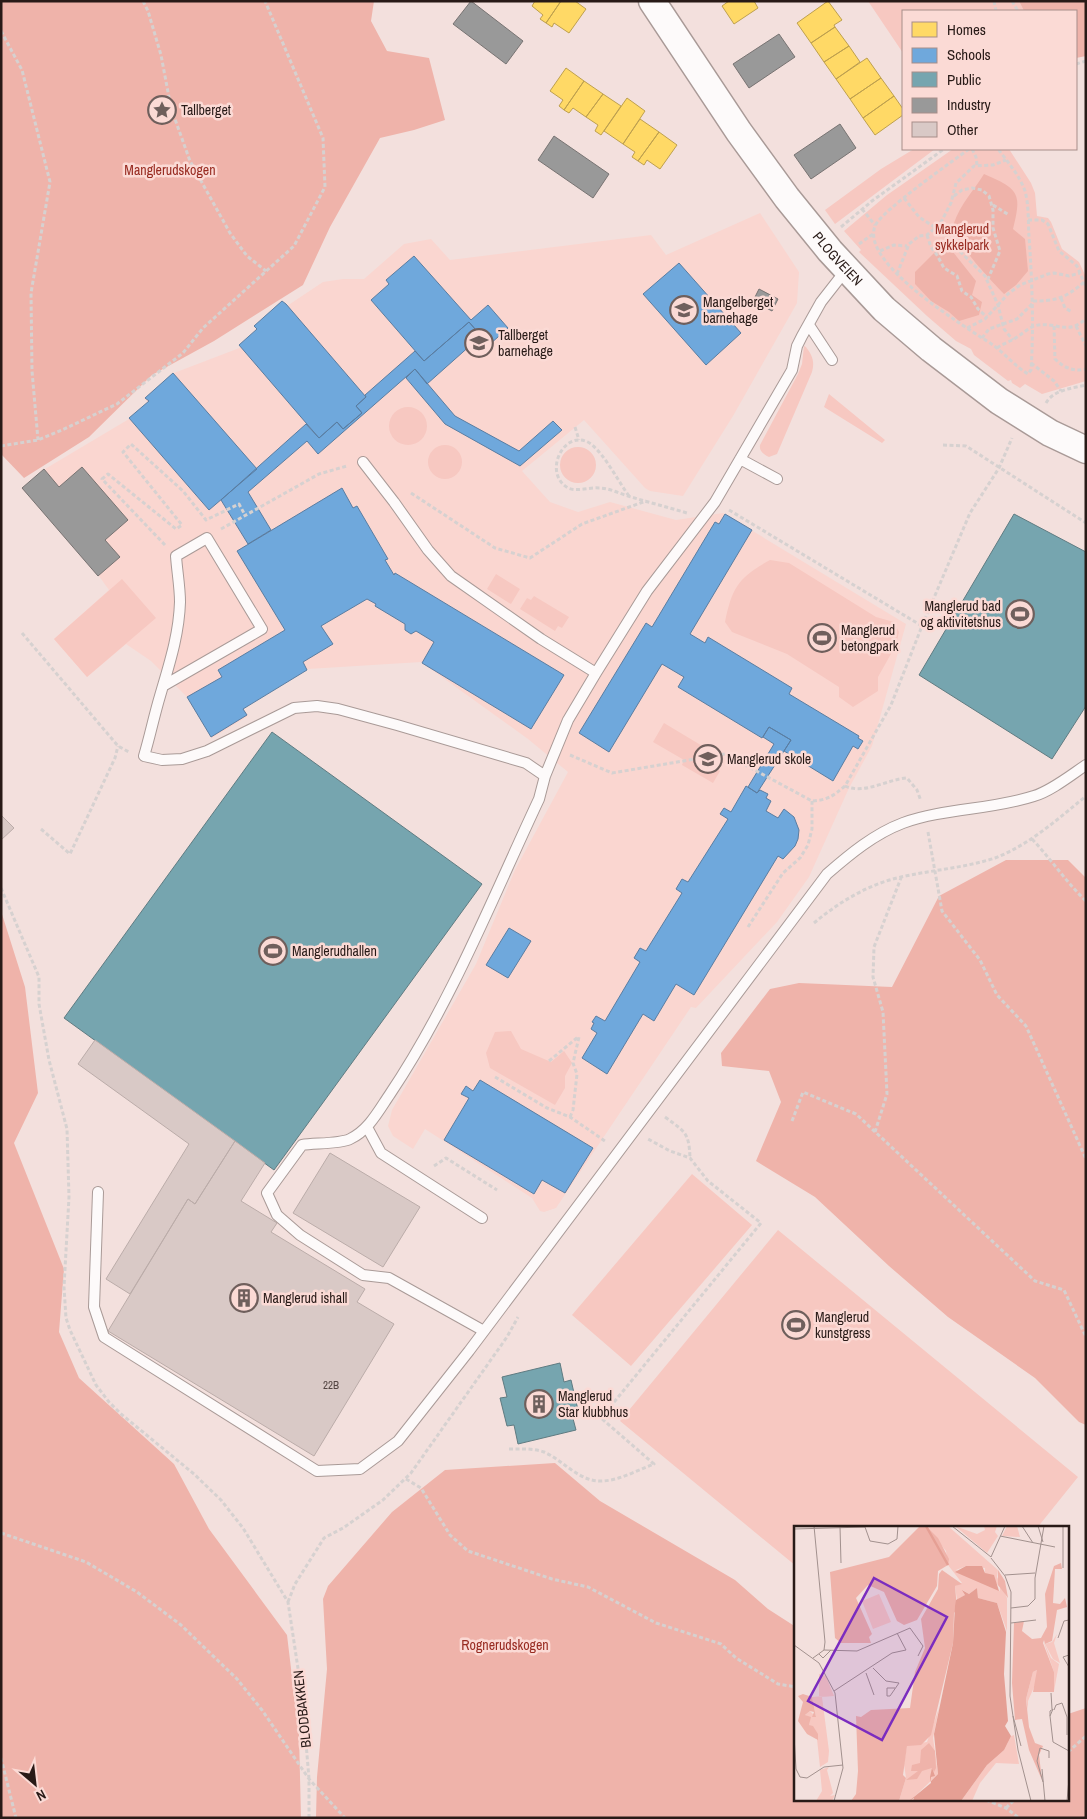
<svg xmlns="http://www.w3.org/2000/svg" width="1087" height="1819" font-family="'Archivo Narrow',sans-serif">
  <rect width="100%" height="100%" fill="#f3e0dd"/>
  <path fill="#fad6d0" d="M760,213L799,272L797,303L733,416L683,496L650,491L645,488L584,420L522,471L550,502L578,512L610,502L676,520L723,513L906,624L872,746L849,788L809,877L777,922L696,1008L691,1007L556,1208L544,1212L540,1211L532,1198L425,1129L413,1149L393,1136L388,1126L392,1110L476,964L515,870L568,772L528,739L421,662L308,669L243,708L248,716L212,738L187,697L151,661L126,644L87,677L54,639L109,590L99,576L23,489L45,469L129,419L148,403L144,398L174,373L242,347L287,306L323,282L343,279H364L404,244L431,239L450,260L651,235L666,255Z"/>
  <path fill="#f7c8c1" d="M868,1H1019L1024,11H903V53Z
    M914,149H935L835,224L825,210L881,169Z
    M953,149H1009L1031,183L1035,193L1037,216L1048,218L1051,222L1062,249L1079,262L1086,277V381L1042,394L1025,384L1020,388L1012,383L1011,380L1008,381L974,355L971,349L956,341L927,316L859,252L861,250L844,231L887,195Z
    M804,346L806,347C812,355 815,361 812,372L777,454L769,457C763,454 759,451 760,445L798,374L802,364Z
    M829,394L885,440L882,443L824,407Z
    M389 426a19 19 0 1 1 38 0a19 19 0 1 1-38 0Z
    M428 462a17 17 0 1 1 34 0a17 17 0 1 1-34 0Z
    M560 465a18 18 0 1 1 36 0a18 18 0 1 1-36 0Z
    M770,560L789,563L876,617L894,622L899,632L896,645L878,677V691L853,707L839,697V687L787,654L732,632L725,622C732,587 739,577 770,560Z
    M496,574L520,589L511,604L487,589Z
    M122,579L156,618L87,677L54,639Z
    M534,596L569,617L562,628L558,626L555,631L520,609L527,598L531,600Z
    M664,723L709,750L703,760L720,771L713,783L682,765L684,760L653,742Z
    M511,1031L521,1049L551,1062L564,1051L572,1063L565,1076V1088L555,1105L490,1068L486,1053L495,1032Z
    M692,1174L752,1225L631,1366L572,1315Z
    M778,1230L1078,1477L1037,1528H796V1566L620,1421Z"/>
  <path fill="#efb3aa" d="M1,1H374L371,21L387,51L429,58L445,120L414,130L380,138L330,227L303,285L214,341L152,375L89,437L24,478L1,454Z
    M1019,1H1086V56L1076,58V11H1024Z
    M984,174C1019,189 1022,193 1013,229L1025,239L1028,271L1016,285L1004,294C993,282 949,238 954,223C960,205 974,190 984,174Z
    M940,247L953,252L976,281L972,295L982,302L979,315L959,321L949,312L931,301L915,284V272Z
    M1006,860H1068L1086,878V1425L1079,1422L1035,1378L948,1317L889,1266L815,1197L756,1161L781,1102L769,1071L722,1066L721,1053L770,989L799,983L892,987L939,896Z
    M1,911L25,987L38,1093L14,1143L64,1269L59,1332L79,1378L174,1464L209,1529L287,1635L299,1735L301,1818H1Z
    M555,1463L600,1501L735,1580L768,1609L796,1627V1800H1068V1714L1086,1708V1818H316L317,1777L327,1669L323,1599L328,1586L392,1512L445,1470Z"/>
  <path fill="#ffd966" stroke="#bea04e" d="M535,1H561L546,23L540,19L543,15L532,6Z
    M561,1H575L586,9L569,33L554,23L552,27L546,23Z
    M729,1H754L758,8L734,24L722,6Z
    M828,1L842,20L834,25L835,27L811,43L797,23Z
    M835,27L849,46L824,62L811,43Z
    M849,46L860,62L836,79L824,62Z
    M867,58L881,78L850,99L836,79Z
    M566,68L584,81L564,110L559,106L563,100L550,91Z
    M881,78L894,96L863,118L850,99Z
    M584,81L603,94L586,117L573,108L569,113L564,110Z
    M603,94L621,106L601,135L595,131L598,125L586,117Z
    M894,96L903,109V115L875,135L863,118Z
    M627,98L645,111L623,144L604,131Z
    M640,119L659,132L638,161L632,157L635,152L623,144Z
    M659,132L677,145L660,169L647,160L644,165L638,161Z"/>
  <path fill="#6fa8dc" stroke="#5a7da1" d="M414,256L471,320L488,305L508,328L489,345L469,322L424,361L371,300L389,284L386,280Z
    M679,263L741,333L706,365L643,294Z
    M282,301L286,304L366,397L356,406L362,413L343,429L337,422L319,438L239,345L257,329L254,326Z
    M469,322L481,336L427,384L415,369L318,454L307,441L248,492L271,530L248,544L221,500L306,424L319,438L337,422L343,429L362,413L356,406L366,397L365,395L415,351L424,361Z
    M415,369L455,416L519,451L553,421L562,430L520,466L445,424L406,378Z
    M173,373L257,469L209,510L129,418L149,401L145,398Z
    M342,488L353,508L357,506L388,559L385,560L394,575L395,573L564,675L531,729L422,663L434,642L416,631L411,634L405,630V624L375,606L376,604L367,599L321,626L333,644L303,662L307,670L243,709L247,715L211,737L187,697L222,677L218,670L285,630L237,551Z
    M725,514L752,530L690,634L705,643L708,637L792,688L789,694L859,736L858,738L863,741L858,749L853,746L833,781L784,751L791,740L769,727L762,738L678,687L684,677L662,664L609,752L579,733L646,623L652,627L715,522L719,524Z
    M769,727L791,740L757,793L748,787L774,744L763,737Z
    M746,786L757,793L760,790L768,794L766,798L771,801L766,811L778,818L784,809L794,817L799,830L798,839L795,846L783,859L778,856L694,995L676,984L654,1021L643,1014L607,1074L582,1058L597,1033L591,1029L594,1023L592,1022L596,1016L605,1021L640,962L634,958L640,948L646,951L682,893L676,889L682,879L688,882L728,819L720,814L724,808L731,812Z
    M509,928L531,941L508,978L486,965Z
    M480,1080L593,1148L565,1193L542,1180L534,1194L444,1140L469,1098L461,1094L466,1086L473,1091Z"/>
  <path fill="#76a5af" stroke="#5f7b81" d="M1014,514L1086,552V706L1052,759L919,675Z
    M272,732L482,884L274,1170L64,1018Z
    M560,1363L564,1382L571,1380L578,1410L571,1411L576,1430L518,1444L514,1425L507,1426L500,1398L507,1397L502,1377Z"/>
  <path fill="#999" stroke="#777372" d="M471,1L523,41L506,64L453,24Z
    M779,34L795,57L749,88L733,64Z
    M840,124L856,148L811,179L794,155Z
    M554,136L609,174L593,198L538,160Z
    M759,289L778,299L772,311L753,301Z
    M82,467L128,520L105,540L120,557L98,576L22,488L44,469L59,487Z"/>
  <path fill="#d9c9c6" stroke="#bbaca9" d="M1,815L14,828L1,840Z
    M95,1040L235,1141L195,1204L188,1199L130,1294L106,1279L189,1144L78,1064Z
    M235,1141L265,1163L241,1201L277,1223L271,1232L365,1289L357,1302L394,1324L314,1456L108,1331L188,1199L195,1204Z
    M330,1153L420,1207L383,1267L293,1213Z"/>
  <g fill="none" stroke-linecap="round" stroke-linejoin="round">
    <defs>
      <path id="service" d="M809,325L832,360
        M740,459L777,479
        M363,462L394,502L428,550L451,576L541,639L596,673
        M163,686L262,629L207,538L176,556C177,571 180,587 180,602C179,635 169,665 160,696C154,716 150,736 144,756L162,760L182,759L207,751L294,708L317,706L338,709L397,725L526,763L545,776
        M367,1127L381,1153L482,1218
        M98,1192L94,1307L104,1337L317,1471L360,1469L398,1441L469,1351L827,874C850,854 874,834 903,823C945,808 991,810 1034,796C1051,791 1071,775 1086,765
        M484,1331L389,1278L363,1275L300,1235L277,1215L267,1193L302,1145C314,1143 340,1144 350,1139C369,1130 379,1110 390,1094C451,1003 492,899 539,799L545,776L568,720L596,673L647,591L715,502L792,370L797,346L802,336L821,302L846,270"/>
      <g id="tertiary">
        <path id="s1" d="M652,1L739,132L787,198L830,251L884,309L931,349L999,401L1050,433L1086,450"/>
      </g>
    </defs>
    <use href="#service" stroke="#a99a97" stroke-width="12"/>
    <use href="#tertiary" stroke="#a99a97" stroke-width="29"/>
    <path stroke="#d6d1d0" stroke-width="3" stroke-dasharray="4 2.5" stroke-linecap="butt" d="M143,1L148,11L161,55L171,108L190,161L230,233L247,256L266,271
      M994,1L996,11
      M1012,1L1018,11
      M1,31L22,70L50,182L31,293L32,371L38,440
      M1076,64L1086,61
      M969,149C953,161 881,211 875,226C860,264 966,327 993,345C1005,354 1016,367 1028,374L1031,370C1034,325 1032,281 1029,236C1028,222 1029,205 1025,191C1020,176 1007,161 998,149
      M972,149L976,157L977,165
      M954,196L962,190L972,188L982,190L989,196L993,210V228L1000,251L988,279
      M904,198L919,217L936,228L985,276L998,305L1004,329L1013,340
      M993,205L1009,215
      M862,209L875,225
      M1028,220H1042L1048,224L1059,251L1077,266L1086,287
      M841,227L872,201L944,149
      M927,235L931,247L937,255L944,268L957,276L962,291L971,297L978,309L987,317
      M859,244L873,234
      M880,251L894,245L907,246
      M897,274L909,244L919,236L927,235L940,224L951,203L956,183L974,166L993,165L1006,160
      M1061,298L1065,308L1072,312
      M1033,301C1056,301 1066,298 1084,282
      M1054,326L1055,359C1064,368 1074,372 1086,369
      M1076,326L1086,346
      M967,328L985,319L1008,294L1020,285L1048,274L1054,273L1069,276L1080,273
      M982,338L989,329L1017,319L1033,303
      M997,348C1002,344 1009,342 1014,339C1021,335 1027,329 1034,326C1054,320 1069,337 1086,318
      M1031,363L1054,381L1061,391
      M1046,403C1053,390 1073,388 1086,385
      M575,427L579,440
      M943,445L966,446L1086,523
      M1,446L38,440L62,430L117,404L183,353L203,328L294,246L325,187L323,138L265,1
      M411,493L495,548L530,558L582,524L646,501
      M629,496C618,481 605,455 591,444C566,426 541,472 568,488C577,492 589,487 599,488C609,488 618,493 628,496C647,502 667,507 687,513
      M729,510L922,626
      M221,529L319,474L347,466
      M165,545L102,479L108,474L176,529L182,525L123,452L131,444L183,491L206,520L239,504L245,515
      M22,633L118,746L129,752
      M570,755L612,773L725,754L812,801C828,800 833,796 845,786L891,705L922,626L970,513L999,468L1012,438
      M845,786C864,795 888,779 907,778L917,790L921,801
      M41,829L70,854L115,758L118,746
      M928,832L942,911L980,960L997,995L1026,1026L1086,1159
      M1032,839C1051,859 1066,882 1086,901
      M1,888L39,977V1004L49,1060L67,1129L69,1197L64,1287L66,1318L70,1330L96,1385L109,1402L121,1414L194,1474L221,1500L243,1528L288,1602L302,1695L309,1779V1818
      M814,923C839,902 869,884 901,877C932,870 964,868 995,858C1029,845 1058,819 1086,796
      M748,927L783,873L800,858L808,845L812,829V801
      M549,1061L578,1037
      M495,1077L547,1108L570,1117L605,1141
      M570,1117L573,1110L577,1074L573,1063L579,1037
      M665,1117C685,1132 689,1132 690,1158
      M792,1121L803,1092L856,1114L1035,1281L1064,1290L1086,1337
      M875,1132L887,1094L883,1012L873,977L874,947L901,878
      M434,1166L446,1158L497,1190
      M509,1449C521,1449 533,1448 544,1452C563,1460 580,1483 603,1481C620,1480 638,1470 654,1464L601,1418L761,1223L708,1181L690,1158L670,1151L648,1139
      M406,1479L421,1488L450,1535L468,1551L552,1579L588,1587L656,1623L721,1644L736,1658L778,1684L796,1687
      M1,1533L86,1562L137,1592L181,1625L237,1679L262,1710L309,1779L345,1818
      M288,1602L295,1584L324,1538L343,1528L383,1500L411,1473L507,1337L518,1317
      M1068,1752L1086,1736
      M1,1758L16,1818
      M986,1800L1006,1808L1019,1818
      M1006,1808L1014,1800"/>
    <use href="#service" stroke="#fdfafa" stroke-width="10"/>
    <use href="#tertiary" stroke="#fdfafa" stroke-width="26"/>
  </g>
  <defs>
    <symbol id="sight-ring" viewBox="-11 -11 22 22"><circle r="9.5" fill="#fbdad5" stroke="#6f5f5c" stroke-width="1.5"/><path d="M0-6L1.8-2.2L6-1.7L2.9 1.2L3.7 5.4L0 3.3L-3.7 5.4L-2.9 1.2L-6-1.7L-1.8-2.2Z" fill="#6f5f5c"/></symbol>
    <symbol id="school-ring" viewBox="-11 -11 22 22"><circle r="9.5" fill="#fbdad5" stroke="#6f5f5c" stroke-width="1.5"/><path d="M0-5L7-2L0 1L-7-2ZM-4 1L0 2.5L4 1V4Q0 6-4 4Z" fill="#6f5f5c"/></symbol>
    <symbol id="stadium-ring" viewBox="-11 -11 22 22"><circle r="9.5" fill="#fbdad5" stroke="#6f5f5c" stroke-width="1.5"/><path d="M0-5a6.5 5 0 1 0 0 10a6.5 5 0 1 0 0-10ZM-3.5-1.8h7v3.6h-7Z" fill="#6f5f5c"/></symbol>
    <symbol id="building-ring" viewBox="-11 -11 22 22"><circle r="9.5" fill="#fbdad5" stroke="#6f5f5c" stroke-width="1.5"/><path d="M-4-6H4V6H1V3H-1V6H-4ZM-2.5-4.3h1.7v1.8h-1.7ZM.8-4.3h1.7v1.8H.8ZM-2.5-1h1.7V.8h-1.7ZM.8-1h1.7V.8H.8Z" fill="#6f5f5c"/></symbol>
  </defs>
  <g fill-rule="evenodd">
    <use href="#sight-ring" x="146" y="94" width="32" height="32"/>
    <use href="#school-ring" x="668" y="294" width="32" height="32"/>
    <use href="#school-ring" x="463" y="327" width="32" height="32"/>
    <use href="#stadium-ring" x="1004" y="598" width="32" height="32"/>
    <use href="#stadium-ring" x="806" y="622" width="32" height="32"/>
    <use href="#school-ring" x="692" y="743" width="32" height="32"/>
    <use href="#stadium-ring" x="257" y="935" width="32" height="32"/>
    <use href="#building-ring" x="228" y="1282" width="32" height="32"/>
    <use href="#stadium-ring" x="780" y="1309" width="32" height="32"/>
    <use href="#building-ring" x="523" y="1388" width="32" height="32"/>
  </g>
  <g text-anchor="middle" stroke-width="5" stroke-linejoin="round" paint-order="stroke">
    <g font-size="11" fill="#544643">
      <text x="331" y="1389">22B</text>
    </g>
    <g font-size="14" fill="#281a17" stroke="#fbdad5" text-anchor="start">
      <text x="181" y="115">Tallberget</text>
      <text x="703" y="307">Mangelberget<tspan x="703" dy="16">barnehage</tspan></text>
      <text x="498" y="340">Tallberget<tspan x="498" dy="16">barnehage</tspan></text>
      <text x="1001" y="611" text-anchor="end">Manglerud bad<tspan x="1001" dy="16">og aktivitetshus</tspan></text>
      <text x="841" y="635">Manglerud<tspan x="841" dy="16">betongpark</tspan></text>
      <text x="727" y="764">Manglerud skole</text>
      <text x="292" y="956">Manglerudhallen</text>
      <text x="263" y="1303">Manglerud ishall</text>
      <text x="815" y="1322">Manglerud<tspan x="815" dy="16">kunstgress</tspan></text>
      <text x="558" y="1401">Manglerud<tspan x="558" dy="16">Star klubbhus</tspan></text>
    </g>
    <g font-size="14" fill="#982b21" stroke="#fbdad5">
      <text x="170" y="175">Manglerudskogen</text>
      <text x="962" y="234">Manglerud<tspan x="962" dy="16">sykkelpark</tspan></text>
      <text x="505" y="1650">Rognerudskogen</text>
    </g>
    <g font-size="14" fill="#281a17" stroke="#fbdad5">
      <text dy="5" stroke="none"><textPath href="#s1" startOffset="318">PLOGVEIEN</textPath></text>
      <text transform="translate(302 1709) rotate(-96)" y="5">BLODBAKKEN</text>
    </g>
  </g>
  <g transform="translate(794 1526)">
    <rect width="275" height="275" fill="#f3e0dd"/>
    <path d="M132,0H154L204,44L203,51L213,72V105L203,77L184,72L183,62L175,68L169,64L171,69L163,74L161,60L168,57L154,39L152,25ZM172,40L191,42V47L206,61V65L162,44ZM161,0L183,8L191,4L190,0H203L201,6L204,10L193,27ZM213,0H223L226,11L208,10ZM85,68L97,96L79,103L68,75ZM263,108L260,117L266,137L259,133L251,118L258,116ZM249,114L257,132L265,138L260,165V146ZM243,144V154L234,175V184L232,173L239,146ZM25,148L32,150L40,170L28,171L35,225L34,236L26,241L23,213L19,211L24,212L15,199L16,192L11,189L16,185L22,191L18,171L31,170H25ZM145,182L139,212L144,248L118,273L122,274L105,275L112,252L110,238L113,219L133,216ZM220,209L225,238L202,237L186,257L178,275H167L193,239L213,218L215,211ZM35,241L33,244L39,267L36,270L41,269L38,275H22L28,265L26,244Z" fill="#f7c8c1" fill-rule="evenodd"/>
    <path d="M126,0H132L144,12L155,33L154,39L144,45L143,60L123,94L110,99L103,95L90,66L74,59L62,72L78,108L75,111L77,117H47L41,112L36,46L95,31ZM267,37L268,43H261L259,77L266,78L271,72L273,81L263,84L258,115L251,118L250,114L249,117L260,146V166H239L243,144L239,146L232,173L235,201L241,217L249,220L245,229L248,254L235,224L228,193L221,194L218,157L220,97L230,95L228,105L238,113L247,112L253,101L251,68L260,40ZM148,44L168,58L161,60L163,83L160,87L159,117L137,209L127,219L113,220L109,249L112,252L105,275H57L62,268L64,245L62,190L67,191L77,184L116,182L121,146L131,122L127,93L144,63L145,48ZM204,44L211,55L214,72L204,59ZM9,168L18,171L22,191H18L20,186L16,185L11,189L17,191L15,199L19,200L24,208V214L13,208L4,195L9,176L4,170ZM135,217L141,225L142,242L140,246L138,242L128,245L123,253L112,254L124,245H117L118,239L126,237L127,224Z" fill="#efb3aa"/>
    <path d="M172,40H188L191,47L200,49L205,65L161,46ZM183,62L184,72L203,77L212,106L210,148L214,195L211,200L217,210L210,224L193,239L167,275H119L120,272L115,275L137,257L136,251L138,242L141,250L137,251V255L144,248L140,208L159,117L161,80L162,74L171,69L168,64L175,68Z" fill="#e59f94"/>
    <path fill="none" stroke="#e59f94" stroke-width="2.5" d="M132,0L154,39"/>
    <path fill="none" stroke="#a2918e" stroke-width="1" d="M158,0L197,31M228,0L239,17M244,0L249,16M46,1L47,37M71,1L76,15L94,18L103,13L104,0M0,3L71,1M206,10L261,21M197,31L211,0M197,32L211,50L217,66L216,170L224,224L237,275M269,42V0M211,49L241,47M217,82L234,80L241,73V52L250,0M217,97L242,94M264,112L270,95L275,94M0,119L25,137L41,167L49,242L40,275M30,124L63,125L116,102L129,120L124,130M25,128L29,132L37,124M275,129L269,131L275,141M19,132L30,124L31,116L20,0M79,142L92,155L105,157L96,170H93V162H101M72,147L80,169M40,165L98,127L112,124L103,107M257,167L258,183M260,184L262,179L268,177L273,191V209M219,190L227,220M256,190L259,183L256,185V190L259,216L275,225M0,210L2,243L6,251L13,252L30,241L49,239M243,235L246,222L255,225V232M243,235L249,256M248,243L251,275M273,275L275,253"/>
    <path fill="#7b2cbf" fill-opacity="0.15" stroke="#7b2cbf" stroke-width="2.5" d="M80,52L153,91L88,214L14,175Z"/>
    <rect width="275" height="275" fill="none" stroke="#281a17" stroke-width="2.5"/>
  </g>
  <rect width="1087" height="1819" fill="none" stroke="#281a17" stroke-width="5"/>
  <rect x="902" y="10" width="175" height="140" fill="#fbdad5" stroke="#a78d89"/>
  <rect x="912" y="22" width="25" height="15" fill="#ffd966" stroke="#a78d89"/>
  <text x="947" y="35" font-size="15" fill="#281a17">Homes</text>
  <rect x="912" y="48" width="25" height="15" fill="#6fa8dc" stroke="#a78d89"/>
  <text x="947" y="60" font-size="15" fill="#281a17">Schools</text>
  <rect x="912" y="72" width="25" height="15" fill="#76a5af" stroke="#a78d89"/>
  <text x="947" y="85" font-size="15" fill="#281a17">Public</text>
  <rect x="912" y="98" width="25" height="15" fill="#999999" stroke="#a78d89"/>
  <text x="947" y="110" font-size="15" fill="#281a17">Industry</text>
  <rect x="912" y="122" width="25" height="15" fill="#d9c9c6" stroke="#a78d89"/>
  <text x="947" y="135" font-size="15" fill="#281a17">Other</text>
  <g transform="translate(35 1784) rotate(152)" stroke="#fbdad5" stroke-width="4" paint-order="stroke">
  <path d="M0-4L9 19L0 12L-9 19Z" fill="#281a17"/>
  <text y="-8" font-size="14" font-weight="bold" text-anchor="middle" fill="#281a17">N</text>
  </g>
</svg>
